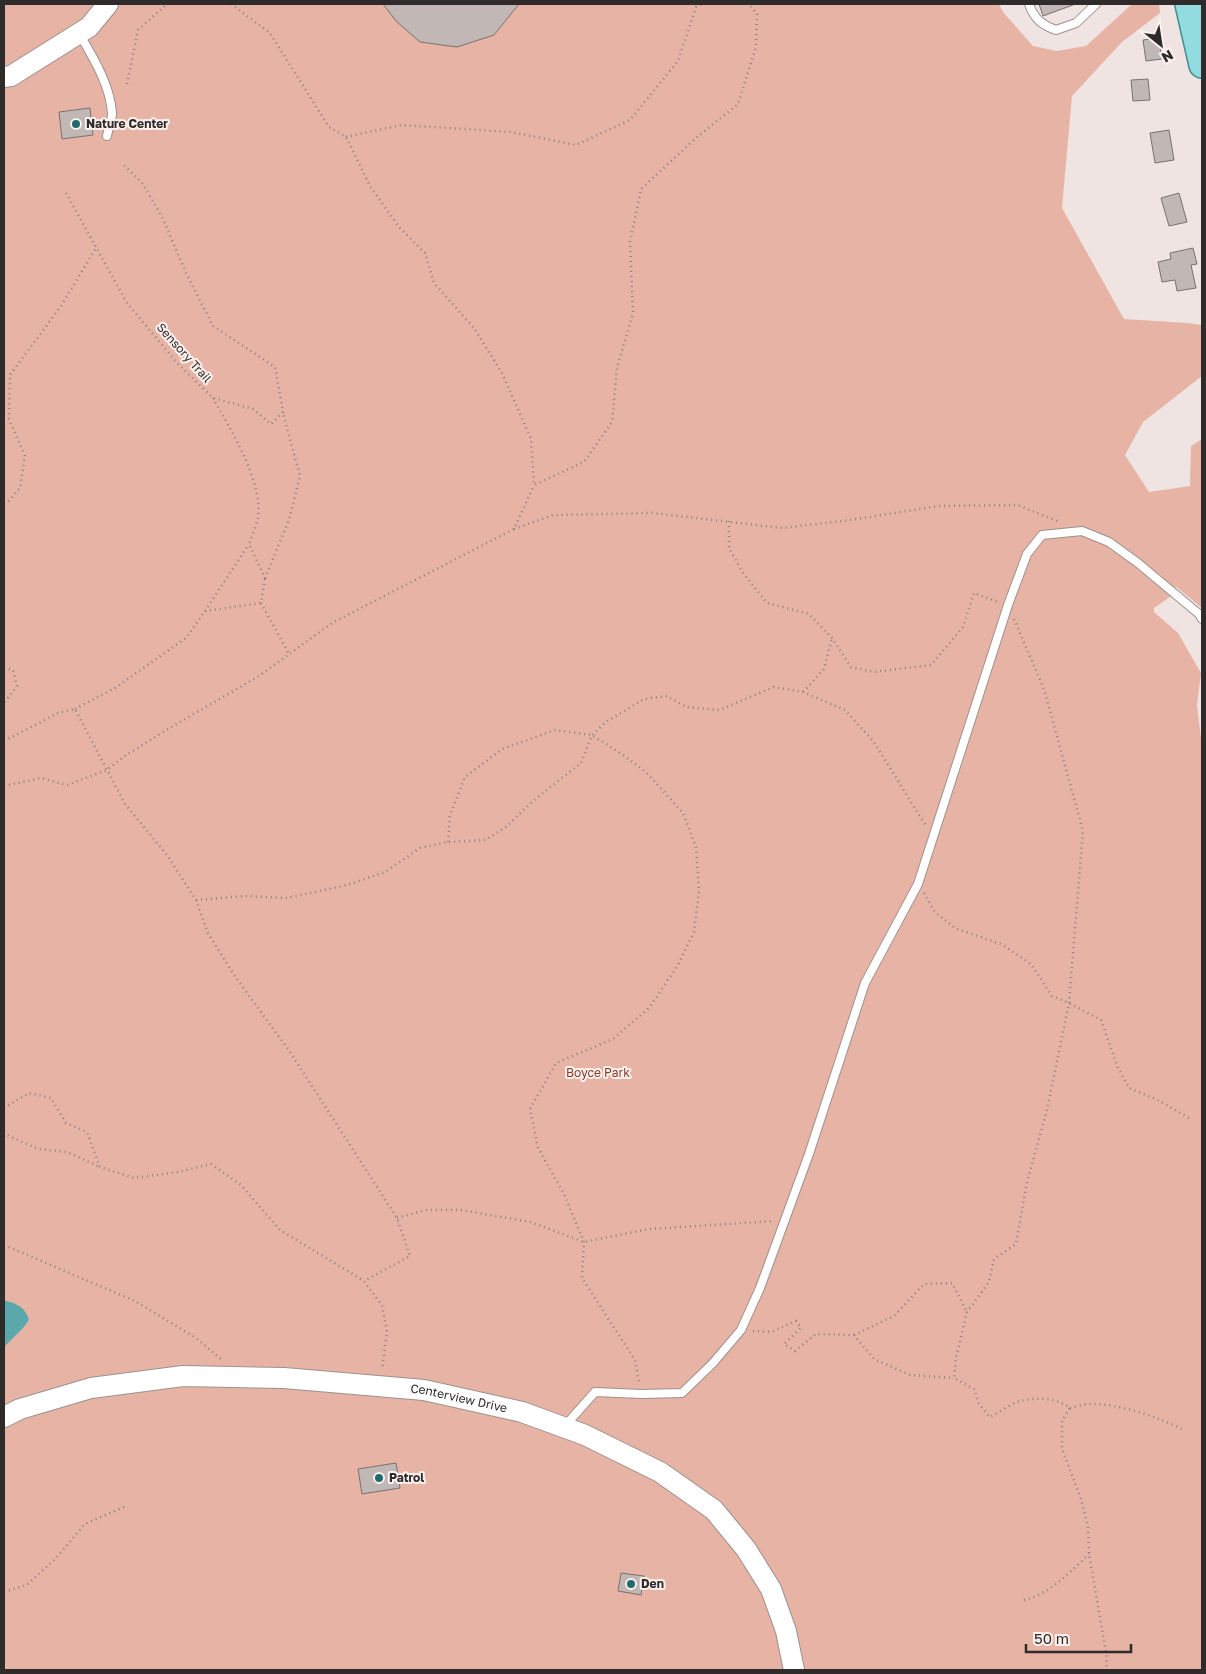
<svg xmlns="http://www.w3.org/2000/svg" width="1206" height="1674" font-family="'Golos Text',sans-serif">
  <rect width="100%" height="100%" fill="#efe4e1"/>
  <path fill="#e7b3a4" d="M4,4H999L1003,12L1033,46L1057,51L1086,46L1132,4H1159L1160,13L1122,42L1072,96L1062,208L1124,319L1187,323L1202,325V376L1143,422L1125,455L1149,492L1190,486L1191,446L1202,439V608L1175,586L1177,592L1154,608V612L1178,633L1201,673L1197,705L1202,747V1670H4Z"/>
  <path fill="#5aa8ac" d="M4,1300C16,1304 25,1306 29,1320L23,1328L4,1347Z"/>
  <path fill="#c1b7b4" stroke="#7a716e" d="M383,4H519L494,35L457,47L420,42L396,21Z
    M1039,4H1073V5L1043,16Z
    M1159,38L1162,59L1146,61L1143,40Z
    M1148,79L1150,100L1133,101L1131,80Z
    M90,108L93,135L62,139L59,112Z
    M1169,130L1174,160L1155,163L1150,133Z
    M1179,193L1187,222L1169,226L1161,198Z
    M1193,248L1197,264L1191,265L1196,288L1177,291L1175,280L1162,282L1158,262L1171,259L1170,253Z
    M396,1463L400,1488L362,1494L358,1469Z
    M621,1573L644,1576L641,1595L618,1591Z"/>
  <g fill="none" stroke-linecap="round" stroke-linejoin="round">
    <defs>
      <path id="service" d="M1029,4C1034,19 1042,25 1056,30L1076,23L1096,4
        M80,35C94,59 110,85 112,113C112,121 108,129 107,136
        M564,1427L595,1392L641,1394L682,1393L713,1363L741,1330L760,1288L809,1154L865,983L918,884L1008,605L1027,554L1042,535L1082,531L1109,542L1138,563L1199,614L1202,619"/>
      <g id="tertiary">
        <path d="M4,77L11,76L89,27L108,4"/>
        <path id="s1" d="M4,1417L20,1409L91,1388L183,1376L284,1378L424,1390L522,1412L585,1435L660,1472L714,1510L746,1549L771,1589L786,1631L794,1670"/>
      </g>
      <path id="primary" d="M1188,4L1202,65"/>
    </defs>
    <use href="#service" stroke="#9b928f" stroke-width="10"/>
    <use href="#tertiary" stroke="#9b928f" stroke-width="22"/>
    <use href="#primary" stroke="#418f93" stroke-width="28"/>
    <path stroke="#8a8381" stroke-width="2.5" stroke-dasharray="1 4" stroke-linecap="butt" d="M231,4L270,33L329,127L346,137L370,186L399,227L425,253L434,283L474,328L502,373L531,439L534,485L584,462L612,422L617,368L633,313L630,242L641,189L696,138L738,104L756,47L757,14L749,4
      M127,84L138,30L167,4
      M346,137L401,125L511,132L576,145L630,120L678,61L696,7L702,4
      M66,193L127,303L178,364L213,398L253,409L271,424L283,412L275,367L213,326L186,273L162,217L143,184L123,164
      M213,398C231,431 263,480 258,518C256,526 252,536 249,544L265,578L289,520L300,476L283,413
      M4,503L8,502L20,488L25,456L9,419L10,375L61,306L96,248
      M729,521V548L743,573L767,603L809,614L832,638L851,667L874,672L931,665L963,627L974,593L998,602
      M514,529L553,515L652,513L782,528L850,520L939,506L1017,505L1060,522
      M261,603L289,654
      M205,611L249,544
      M1014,619L1044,689L1083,831L1069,1003L1047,1110L1027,1182L1016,1244L994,1259L989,1282L967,1312L956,1358L954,1378L974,1389L979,1404L990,1417C1000,1412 1014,1401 1025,1400C1040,1397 1059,1399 1070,1408L1062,1421V1449L1081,1499L1088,1527L1089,1554L1107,1658L1106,1670
      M4,668L13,670L17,686L4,703
      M803,692L824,669L832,638
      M75,709L115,688L186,638L205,611L261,603L265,578
      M4,741L58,713L75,709L125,804L167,855L196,900L208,933L234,975L290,1052L397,1218L410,1256L364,1281
      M4,786L41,778L67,785L107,770L126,755L168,729L259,676L332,623L514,529L534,485
      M448,842L450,815L465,777L502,749L555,730L592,735L623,755L646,772L683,813L696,847L699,891L694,932L678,965L649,1008L613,1039L556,1063L530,1109L538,1148L564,1194L584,1242L582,1278L635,1360L639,1383
      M924,893L935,912L955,928L1003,945L1031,964L1052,996L1069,1003L1101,1020L1118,1068L1129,1088L1158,1100L1189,1118
      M196,900L244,896L287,898L347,885L385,872L420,848L448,842L486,840L507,826L534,800L581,763L592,735L606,722L644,699L667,696L686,707L719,710L774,687L803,692L845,710L874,742L926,826
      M4,1108L29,1093L51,1098L66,1123L87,1132L100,1167L134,1178L178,1172L211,1164L241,1185L280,1230L364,1281L382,1306L387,1331L382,1369
      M4,1132L9,1136L38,1149L67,1152L100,1167
      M397,1218L425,1210H461L530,1222L584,1242L649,1229L774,1221
      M4,1245L135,1301L196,1338L222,1360
      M753,1331L771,1332L796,1321L801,1328L784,1344L795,1351L816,1334L854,1335L874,1359L910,1375L954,1378
      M854,1335L894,1316L924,1284L952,1283L967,1312
      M1070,1408C1076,1407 1083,1404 1089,1404C1118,1403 1158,1417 1184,1430
      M4,1592L27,1585L56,1558L85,1524L126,1506
      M1024,1600C1050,1594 1070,1572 1089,1554"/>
    <use href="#service" stroke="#fff" stroke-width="8"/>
    <use href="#tertiary" stroke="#fff" stroke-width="20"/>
    <use href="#primary" stroke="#92dce0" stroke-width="25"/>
  </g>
  <g fill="#1f6b6f" stroke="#fcf1ee" stroke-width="2">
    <circle cx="76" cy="124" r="5"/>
    <circle cx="379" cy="1478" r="5"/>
    <circle cx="631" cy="1584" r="5"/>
  </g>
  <g text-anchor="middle" stroke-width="4" stroke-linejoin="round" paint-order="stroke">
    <g font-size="12" font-weight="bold" fill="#2f2b2a" stroke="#fcf1ee" text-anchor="start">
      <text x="86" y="128">Nature Center</text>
      <text x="389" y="1482">Patrol</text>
      <text x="641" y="1588">Den</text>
    </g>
    <g font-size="12" fill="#2f2b2a" stroke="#fcf1ee">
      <text transform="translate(184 353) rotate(48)" y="4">Sensory Trail</text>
      <text dy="4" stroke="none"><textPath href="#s1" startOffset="462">Centerview Drive</textPath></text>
    </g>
    <g font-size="12" fill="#873d28" stroke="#fcf1ee">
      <text x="598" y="1077">Boyce Park</text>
    </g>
  </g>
  <rect width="1206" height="1674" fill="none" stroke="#2f2b2a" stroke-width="10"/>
  <g transform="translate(1161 45) rotate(150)" stroke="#fcf1ee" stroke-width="4" paint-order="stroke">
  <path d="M0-4L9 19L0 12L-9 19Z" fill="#2f2b2a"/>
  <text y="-8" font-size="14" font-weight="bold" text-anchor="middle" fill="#2f2b2a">N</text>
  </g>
  <path d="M1026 1644v8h105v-8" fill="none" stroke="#2f2b2a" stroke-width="2.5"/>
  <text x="1034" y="1644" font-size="15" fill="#2f2b2a" stroke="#fcf1ee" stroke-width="4" paint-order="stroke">50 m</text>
</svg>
